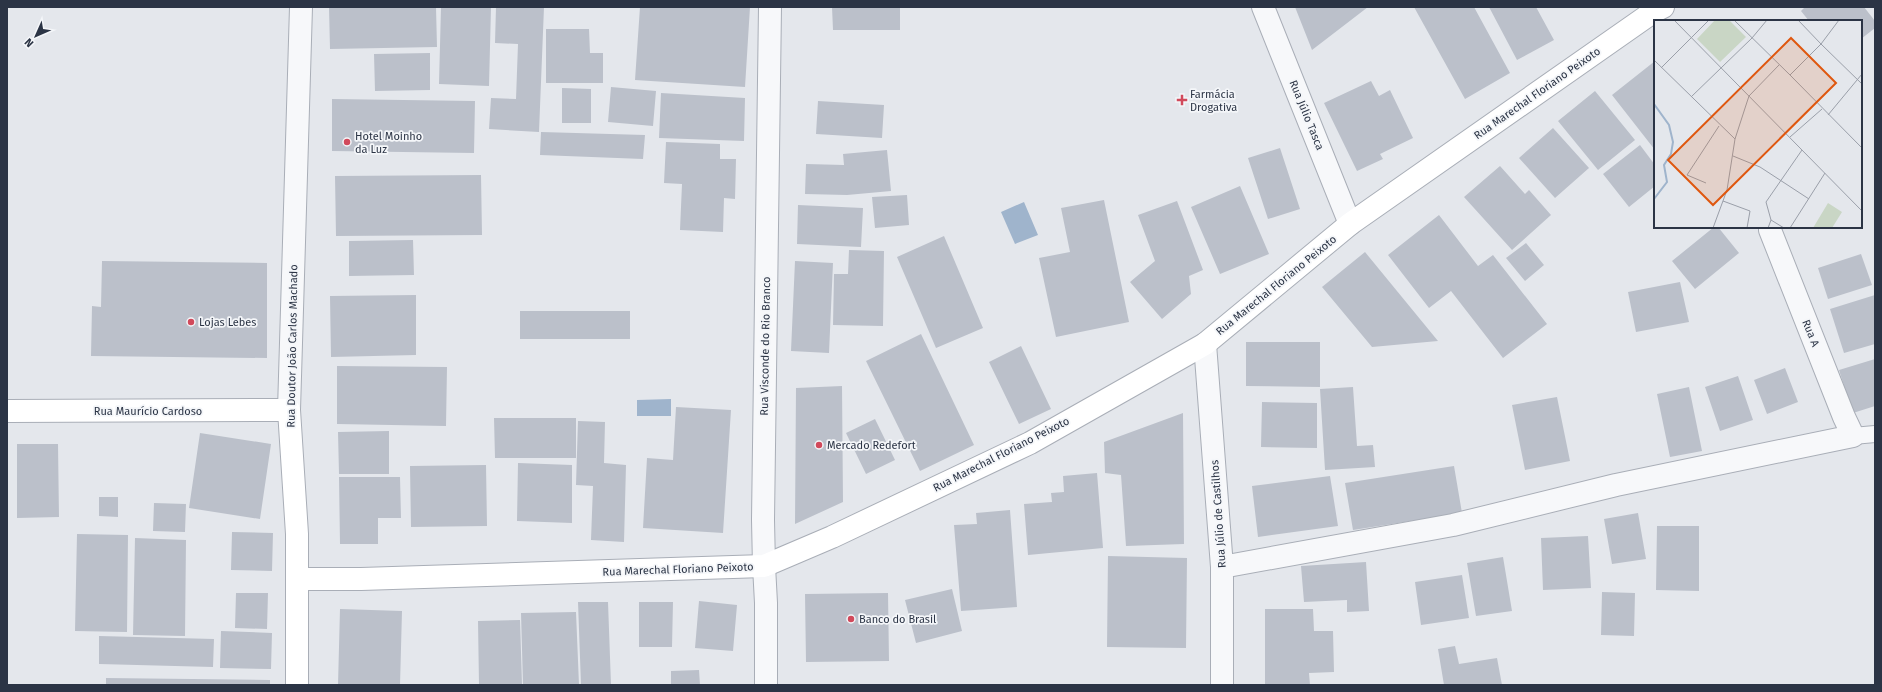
<svg xmlns="http://www.w3.org/2000/svg" width="1882" height="692" font-family="'Fira Sans',sans-serif">
  <rect width="100%" height="100%" fill="#e4e7ec"/>
  <path fill="#9fb4cc" d="M1024,202L1038,235L1015,244L1001,212Z
    M671,399V416H637V400Z"/>
  <path fill="#bbc0ca" d="M329,7H436L437,47L330,49Z
    M441,7H491L489,86L439,84Z
    M496,7H544L539,132L489,129L491,98L516,99L518,44L495,43Z
    M640,7H750L745,87L635,80Z
    M832,7H900V30H833Z
    M1295,7H1368L1312,50Z
    M1414,7H1474L1510,73L1465,99Z
    M1489,7H1536L1554,40L1517,60Z
    M1805,7H1864L1875,21V28L1861,39V21H1809L1801,11Z
    M546,29H589L590,53H603V83H546Z
    M430,53V90L375,91L374,54Z
    M1655,61V150L1612,95Z
    M1371,81L1379,96L1390,90L1413,138L1380,154L1383,159L1357,171L1324,103Z
    M611,87L656,91L653,126L608,122Z
    M562,88L591,89V123H562Z
    M1595,91L1635,140L1598,170L1558,121Z
    M661,93L745,98L744,141L659,138Z
    M332,99L475,101L474,153L332,151Z
    M818,101L884,105L882,138L816,134Z
    M1553,128L1589,168L1555,198L1519,158Z
    M541,132L645,135L643,159L540,155Z
    M666,142L720,144V159H736L735,199L724,198L723,232L680,230L682,184L664,183Z
    M1640,145L1655,165V186L1629,207L1603,174Z
    M1280,148L1300,209L1268,219L1248,158Z
    M887,150L891,191L847,195L805,194L806,164L844,165L843,154Z
    M1500,166L1525,194L1529,190L1551,215L1512,250L1464,197Z
    M481,175L482,235L336,236L335,176Z
    M1240,186L1269,254L1220,274L1191,207Z
    M907,195L909,225L875,228L872,197Z
    M1104,200L1129,322L1056,337L1039,258L1070,252L1061,208Z
    M1177,201L1203,270L1189,276L1191,294L1162,319L1130,282L1155,261L1138,215Z
    M798,205L863,208L861,247L797,244Z
    M1439,215L1478,266L1493,255L1547,324L1503,358L1451,291L1429,308L1388,255Z
    M1714,227H1718L1739,253L1695,289L1672,261Z
    M944,236L983,328L936,348L897,257Z
    M413,240L414,275L349,276V241Z
    M1526,243L1544,265L1525,281L1506,258Z
    M849,250L884,251L883,326L833,325L834,274H848Z
    M1365,252L1438,341L1372,347L1322,287Z
    M1861,254L1872,285L1828,299L1818,268Z
    M102,261L267,263V358L91,356L92,306L101,307Z
    M795,261L833,263L829,353L791,351Z
    M1680,282L1689,322L1636,332L1628,292Z
    M416,295V355L331,357L330,296Z
    M1875,295V344L1844,353L1830,309Z
    M520,311H630V339H520Z
    M921,334L974,445L920,471L866,361Z
    M1246,342H1320V387L1246,386Z
    M1021,346L1051,409L1019,424L989,362Z
    M1875,359V406L1853,413L1839,370Z
    M337,366L447,367L446,426L337,424Z
    M1785,368L1798,402L1767,414L1754,380Z
    M1738,376L1753,420L1720,431L1705,387Z
    M842,386L843,502L795,524L796,388Z
    M1353,387L1357,446L1373,445L1375,467L1325,470L1320,389Z
    M1689,387L1702,451L1670,457L1657,394Z
    M1557,397L1570,461L1525,470L1512,405Z
    M1262,402L1317,403V448L1261,447Z
    M676,407L731,410L723,533L643,528L647,458L673,460Z
    M1183,413L1184,544L1126,546L1121,475L1105,473L1104,442Z
    M494,418H576V458H495Z
    M875,419L895,460L866,474L846,433Z
    M578,421L605,422L604,463L626,465L624,542L591,540L593,486L576,485Z
    M389,431V474H339L338,432Z
    M200,433L271,444L260,519L189,508Z
    M17,444H58L59,517L17,518Z
    M518,463L572,465V523L517,521Z
    M486,465L487,526L411,527L410,466Z
    M1454,466L1462,513L1353,530L1345,483Z
    M1097,473L1103,548L1028,555L1024,504L1052,502L1051,493L1064,492L1063,476Z
    M1330,476L1338,526L1258,537L1252,486Z
    M339,477H400L401,518H378V544H340Z
    M99,497H118V517L99,516Z
    M154,503L186,504L185,532L153,531Z
    M1010,510L1017,607L961,611L954,525L977,524L976,513Z
    M1638,513L1646,559L1612,564L1604,519Z
    M1657,526H1699V591L1656,590Z
    M232,532L273,533L272,571L231,570Z
    M77,534L128,535L127,632L75,631Z
    M1588,536L1591,588L1543,590L1541,538Z
    M135,538L186,540L185,636L133,635Z
    M1108,556L1187,558L1186,648L1107,647Z
    M1503,557L1512,611L1476,616L1467,563Z
    M1366,562L1369,611L1347,612V600L1304,602L1301,566Z
    M1462,575L1469,618L1421,625L1415,582Z
    M952,589L962,631L916,643L905,600Z
    M1602,592L1635,593L1634,636L1601,635Z
    M236,593H268L267,629L235,628Z
    M888,593L889,661L806,662L805,594Z
    M699,601L737,605L733,651L695,648Z
    M578,602H608L611,685H581Z
    M639,602H673L672,647H639Z
    M340,609L402,611L400,685H338Z
    M1265,609H1313L1314,631H1333L1334,672L1309,673L1310,685H1265Z
    M576,612L579,685H523L521,613Z
    M520,620L522,685H479L478,621Z
    M221,631L272,633L271,669L220,668Z
    M99,636L214,639L213,667L99,664Z
    M1455,646L1459,664L1497,658L1502,685H1444L1438,649Z
    M699,670L700,685H671V671Z
    M106,678L270,680V685H106Z"/>
  <g fill="none" stroke-linecap="round" stroke-linejoin="round">
    <defs>
      <path id="service" d="M1853,436L1875,434"/>
      <path id="minor" d="M1263,7L1350,224
        M1205,344L1222,567V685
        M289,410L301,7
        M764,566L763,520L770,7
        M1222,567L1453,525L1616,485L1853,436L1844,417L1770,230"/>
      <path id="tertiary" d="M764,566L766,603V685"/>
      <path id="secondary" d="M7,411L289,410L297,534V685
        M297,579H361L764,566L832,537L1030,443L1205,344L1350,224L1653,12L1663,7"/>
    </defs>
    <use href="#service" stroke="#a9aeb7" stroke-width="18"/>
    <use href="#minor" stroke="#a9aeb7" stroke-width="24"/>
    <use href="#tertiary" stroke="#a9aeb7" stroke-width="24"/>
    <use href="#secondary" stroke="#a9aeb7" stroke-width="24"/>
    <use href="#service" stroke="#f7f8fa" stroke-width="16"/>
    <use href="#minor" stroke="#f7f8fa" stroke-width="22"/>
    <use href="#tertiary" stroke="#f7f8fa" stroke-width="22"/>
    <use href="#secondary" stroke="#fff" stroke-width="22"/>
  </g>
  <g fill="#d1495b" stroke="#f4f6f9" stroke-width="1.5">
    <path d="M1180 94h4v4h4v4h-4v4h-4v-4h-4v-4h4z"/>
    <circle cx="347" cy="142" r="4"/>
    <circle cx="191" cy="322" r="4"/>
    <circle cx="819" cy="445" r="4"/>
    <circle cx="851" cy="619" r="4"/>
  </g>
  <g text-anchor="middle" stroke-width="3.5" stroke-linejoin="round" paint-order="stroke">
    <g font-size="11" fill="#2b3445" stroke="#f4f6f9">
      <text transform="translate(1537 93) rotate(-35)" y="4">Rua Marechal Floriano Peixoto</text>
      <text transform="translate(1307 115) rotate(68)" y="4">Rua Júlio Tasca</text>
      <text transform="translate(1276 285) rotate(-39)" y="4">Rua Marechal Floriano Peixoto</text>
      <text transform="translate(1811 333) rotate(68)" y="4">Rua A</text>
      <text transform="translate(292 346) rotate(-89)" y="4">Rua Doutor João Carlos Machado</text>
      <text transform="translate(765 346) rotate(-89)" y="4">Rua Visconde do Rio Branco</text>
      <text x="148" y="415">Rua Maurício Cardoso</text>
      <text transform="translate(1001 454) rotate(-27)" y="4">Rua Marechal Floriano Peixoto</text>
      <text transform="translate(1218 514) rotate(-94)" y="4">Rua Júlio de Castilhos</text>
      <text transform="translate(678 569) rotate(-2)" y="4">Rua Marechal Floriano Peixoto</text>
    </g>
    <g font-size="11" fill="#2b3445" stroke="#f4f6f9" text-anchor="start">
      <text x="1190" y="98">Farmácia<tspan x="1190" dy="13">Drogativa</tspan></text>
      <text x="355" y="140">Hotel Moinho<tspan x="355" dy="13">da Luz</tspan></text>
      <text x="199" y="326">Lojas Lebes</text>
      <text x="827" y="449">Mercado Redefort</text>
      <text x="859" y="623">Banco do Brasil</text>
    </g>
  </g>
  <g transform="translate(1654 20)">
    <rect width="208" height="208" fill="#e4e7ec"/>
    <path d="M61,0H75L92,17L66,42L43,19ZM174,183L188,192L178,208H159Z" fill="#c9d6c5"/>
    <path fill="none" stroke="#9fb4cc" stroke-width="2" d="M0,84L15,105L19,122L17,134L10,145L13,162L0,179"/>
    <path fill="none" stroke="#9a9fa9" stroke-width="1" d="M20,0L208,191M80,0L136,55L167,24L185,0M144,0L167,24M98,18L113,0M167,24L208,64M0,40L81,119M7,48L55,0M136,55L208,128M37,77L98,18M174,95L208,54M136,117L168,89M79,136L106,147L155,179M52,163L33,155L65,106M69,181L96,191L93,208M117,200L130,208M59,208L73,170L81,119L93,82L95,76L125,45M114,208L117,200L112,182L148,130M136,208L171,153"/>
    <path fill="#df570f" fill-opacity="0.15" stroke="#df570f" stroke-width="2" d="M137,18L182,63L59,185L14,140Z"/>
    <rect width="208" height="208" fill="none" stroke="#2b3445" stroke-width="2"/>
  </g>
  <rect width="1882" height="692" fill="none" stroke="#2b3445" stroke-width="16"/>
  <g transform="translate(36 36) rotate(225)" stroke="#f4f6f9" stroke-width="3" paint-order="stroke">
  <path d="M0-3L7 15L0 10L-7 15Z" fill="#2b3445"/>
  <text y="-6" font-size="11" font-weight="bold" text-anchor="middle" fill="#2b3445">N</text>
  </g>
</svg>
